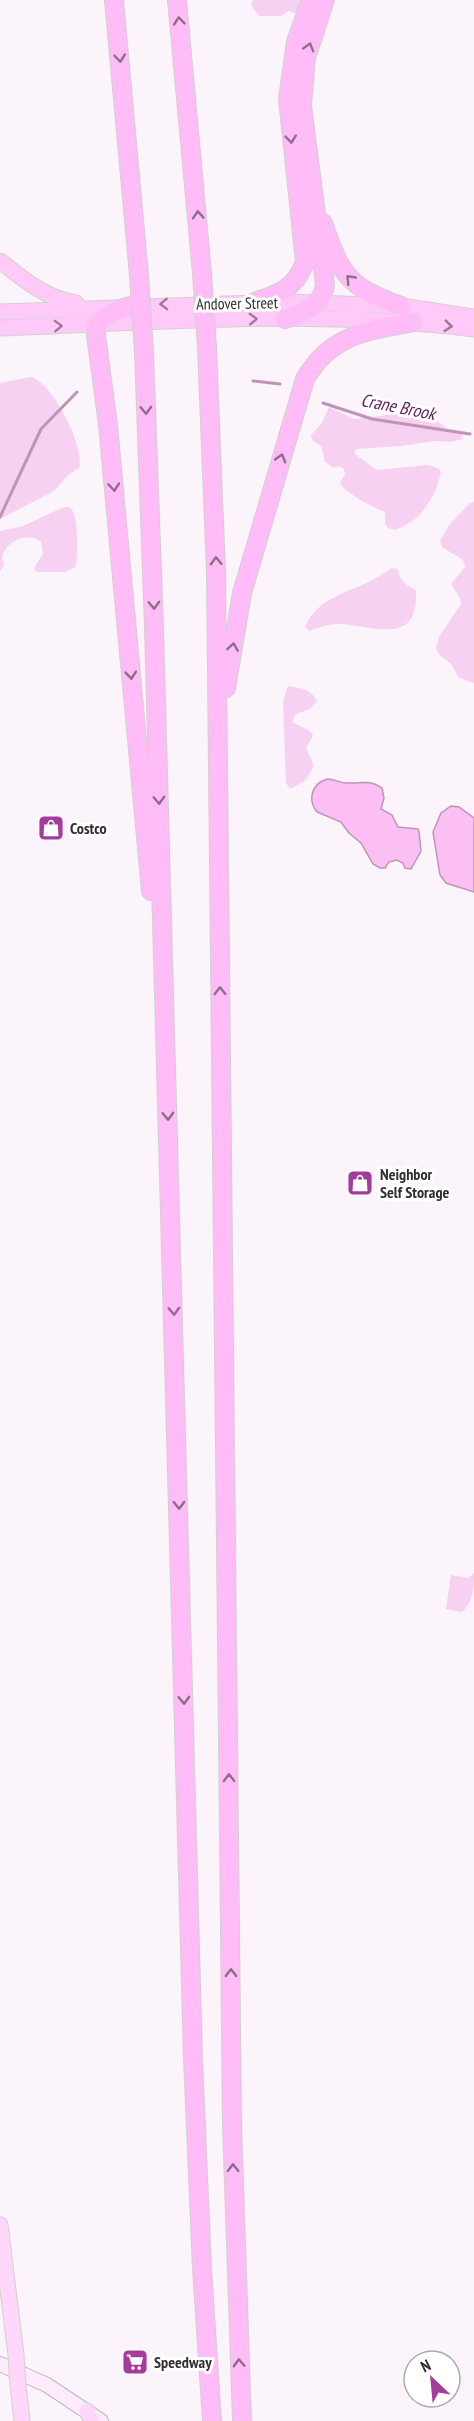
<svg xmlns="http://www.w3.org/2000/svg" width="474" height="2421" font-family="'PT Sans Narrow',sans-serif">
  <rect width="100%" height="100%" fill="#fbf4fa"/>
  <path fill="#f7d1f1" d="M253,0H304L298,14L289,11L281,16H259L251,5Z
    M31,377C52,382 86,448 79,468L69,474L54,491L0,519V383Z
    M329,407L354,419L411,412L442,424L450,432L461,434L463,439L451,442L435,441L401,446L356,449L354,453L376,470L427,465L438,468L441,472C435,499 420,522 394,530L388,528L385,524V512C375,509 344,492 340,483L345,474L344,469L339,466L334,468L325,462L321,446L312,440L311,435L322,423Z
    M474,502V683L459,678L451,664L438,653L436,648L439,637L461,604L460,598L451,584L465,567L463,560L442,547L440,541L449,525L470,503Z
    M64,507C68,507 70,507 72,510C78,517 79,558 75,567L65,572H37L34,568L43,554L41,542C28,531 4,542 2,558L4,564L0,572V531L23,526Z
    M392,568L398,569C399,582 407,585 416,590C419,647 374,626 341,624C331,623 319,628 309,631L305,627C318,596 350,593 376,578C382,575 386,571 392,568Z
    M288,686C300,688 311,689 317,701L310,709L296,714L292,722L308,730L313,735L306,748L314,766L305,781L290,789L286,783L283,701Z
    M474,1573C474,1589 474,1601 462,1612L446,1609L451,1575L468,1578Z"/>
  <path fill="#fcbff3" stroke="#bf94b8" stroke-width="1.5" d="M327,779C335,779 340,783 347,783C361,784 369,779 382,788L384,798L381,809L392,815L398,827L418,829L419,832L421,851L411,869L405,868L403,863L397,860L389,862L385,868H380L373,864L361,843L349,833L341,822L317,812C307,799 312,784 327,779Z
    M451,806L459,807L474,818V892L446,883L440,875L433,832L441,813Z"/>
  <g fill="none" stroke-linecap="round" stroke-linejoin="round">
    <path stroke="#bf94b8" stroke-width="3" d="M253,381L280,384
      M323,403L372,419L470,434
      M0,517L41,429L77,392"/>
    <defs>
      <path id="secondary" d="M0,2364L47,2385L101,2421"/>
      <path id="primary" d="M0,2225L16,2355
        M18,2385L22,2421
        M87,2411L92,2421"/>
      <path id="trunk" d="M0,261C24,280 45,298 76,303
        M0,312L287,302L401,306L474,317
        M0,328C157,322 317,309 474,329"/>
      <path id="motorway" d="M114,0L139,275
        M177,0L202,273
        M323,223C341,275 348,287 401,306
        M254,302C278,295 296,288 305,262L288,99L296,42L311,0
        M134,305C119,309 106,313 96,325V335L108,425L151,891
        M285,319C305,312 322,307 325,284L302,106L306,58L325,0
        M207,347L216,572L232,2124L242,2421
        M144,352L154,627L193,2058L202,2268L212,2421
        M226,688L242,593L305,379C331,334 367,331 414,322"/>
    </defs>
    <use href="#secondary" stroke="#bdb6bb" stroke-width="16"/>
    <use href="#primary" stroke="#d1d1d1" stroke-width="17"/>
    <use href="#trunk" stroke="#d1d1d1" stroke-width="17"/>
    <use href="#motorway" stroke="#d1d1d1" stroke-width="20"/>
    <use href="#secondary" stroke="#ffebfc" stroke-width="14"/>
    <use href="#primary" stroke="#ffd7fa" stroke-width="15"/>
    <use href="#trunk" stroke="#ffcaf8" stroke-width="15"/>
    <use href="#motorway" stroke="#ffbcf6" stroke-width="18"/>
    <defs>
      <path id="primary-bridge" d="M16,2355L18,2385"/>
      <path id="motorway-bridge" d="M202,273L207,347
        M139,275L144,352"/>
    </defs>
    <use href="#primary-bridge" stroke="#d1d1d1" stroke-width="17" stroke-linecap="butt"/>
    <use href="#motorway-bridge" stroke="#d1d1d1" stroke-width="20" stroke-linecap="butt"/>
    <use href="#primary-bridge" stroke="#ffd7fa" stroke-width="15"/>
    <use href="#motorway-bridge" stroke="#ffbcf6" stroke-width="18"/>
  </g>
  <defs><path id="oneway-chevron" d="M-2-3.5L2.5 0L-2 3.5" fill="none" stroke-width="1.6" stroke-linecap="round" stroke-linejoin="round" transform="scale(1.5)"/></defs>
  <g stroke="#8d6e89">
    <use href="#oneway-chevron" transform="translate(179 21) rotate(-96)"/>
    <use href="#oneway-chevron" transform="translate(309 47) rotate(-74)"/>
    <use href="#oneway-chevron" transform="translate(120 58) rotate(84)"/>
    <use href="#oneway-chevron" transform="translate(291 139) rotate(84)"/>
    <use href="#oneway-chevron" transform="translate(198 215) rotate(-94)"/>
    <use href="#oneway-chevron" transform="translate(350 279) rotate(-134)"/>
    <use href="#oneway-chevron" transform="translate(146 410) rotate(88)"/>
    <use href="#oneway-chevron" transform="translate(281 458) rotate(-74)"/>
    <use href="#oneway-chevron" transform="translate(114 487) rotate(85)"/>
    <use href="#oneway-chevron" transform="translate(216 561) rotate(-92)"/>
    <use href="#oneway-chevron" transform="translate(154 605) rotate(88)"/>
    <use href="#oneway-chevron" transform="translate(233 647) rotate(-81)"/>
    <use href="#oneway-chevron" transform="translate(131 675) rotate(85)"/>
    <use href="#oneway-chevron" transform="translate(159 800) rotate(88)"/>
    <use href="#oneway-chevron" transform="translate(220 991) rotate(-91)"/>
    <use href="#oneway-chevron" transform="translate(168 1116) rotate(88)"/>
    <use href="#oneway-chevron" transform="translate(174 1311) rotate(88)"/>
    <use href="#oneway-chevron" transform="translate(179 1505) rotate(89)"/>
    <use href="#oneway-chevron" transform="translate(184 1700) rotate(88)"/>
    <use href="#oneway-chevron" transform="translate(229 1778) rotate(-91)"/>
    <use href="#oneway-chevron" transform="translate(231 1973) rotate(-90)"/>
    <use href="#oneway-chevron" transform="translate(233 2168) rotate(-91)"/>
    <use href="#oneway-chevron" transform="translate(239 2363) rotate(-92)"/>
  </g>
  <g stroke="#987c94">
    <use href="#oneway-chevron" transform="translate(164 304) rotate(178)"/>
    <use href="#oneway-chevron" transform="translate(253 319) rotate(-2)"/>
    <use href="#oneway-chevron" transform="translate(58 326) rotate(-2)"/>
    <use href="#oneway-chevron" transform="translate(448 326) rotate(6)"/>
  </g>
  <defs>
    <symbol id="shop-square" viewBox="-11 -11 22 22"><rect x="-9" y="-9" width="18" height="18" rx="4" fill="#a53b9d" stroke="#fff"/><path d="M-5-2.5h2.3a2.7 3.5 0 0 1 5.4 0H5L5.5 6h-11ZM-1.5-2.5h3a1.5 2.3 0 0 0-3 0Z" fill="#fff"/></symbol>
    <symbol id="supermarket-square" viewBox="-11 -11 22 22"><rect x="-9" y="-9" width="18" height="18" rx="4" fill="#a53b9d" stroke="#fff"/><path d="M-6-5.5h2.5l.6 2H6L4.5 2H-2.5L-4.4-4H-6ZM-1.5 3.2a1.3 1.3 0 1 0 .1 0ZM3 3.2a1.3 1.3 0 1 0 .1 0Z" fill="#fff"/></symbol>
  </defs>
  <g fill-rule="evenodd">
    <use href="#shop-square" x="36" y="813" width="30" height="30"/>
    <use href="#shop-square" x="345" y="1168" width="30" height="30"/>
    <use href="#supermarket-square" x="120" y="2347" width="30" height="30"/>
  </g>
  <g text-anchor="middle" stroke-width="6" stroke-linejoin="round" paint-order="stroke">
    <g font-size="16" fill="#302e30" stroke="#fff">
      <text transform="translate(237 303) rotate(-1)" y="6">Andover Street</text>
    </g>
    <g font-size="16" font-weight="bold" fill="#302e30" stroke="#fff" text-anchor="start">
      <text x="70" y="834">Costco</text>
      <text x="380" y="1180">Neighbor<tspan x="380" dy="18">Self Storage</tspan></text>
      <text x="154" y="2368">Speedway</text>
    </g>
    <g font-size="18" font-style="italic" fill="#64205f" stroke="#fff">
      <text transform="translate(398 407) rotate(11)" y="6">Crane Brook</text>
    </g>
  </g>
  <g transform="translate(432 2379) rotate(334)"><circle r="28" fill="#ffffff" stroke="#acabac" stroke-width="1.5"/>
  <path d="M0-4.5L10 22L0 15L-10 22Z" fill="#a53b9d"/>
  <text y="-9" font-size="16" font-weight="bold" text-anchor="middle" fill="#302e30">N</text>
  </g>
</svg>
